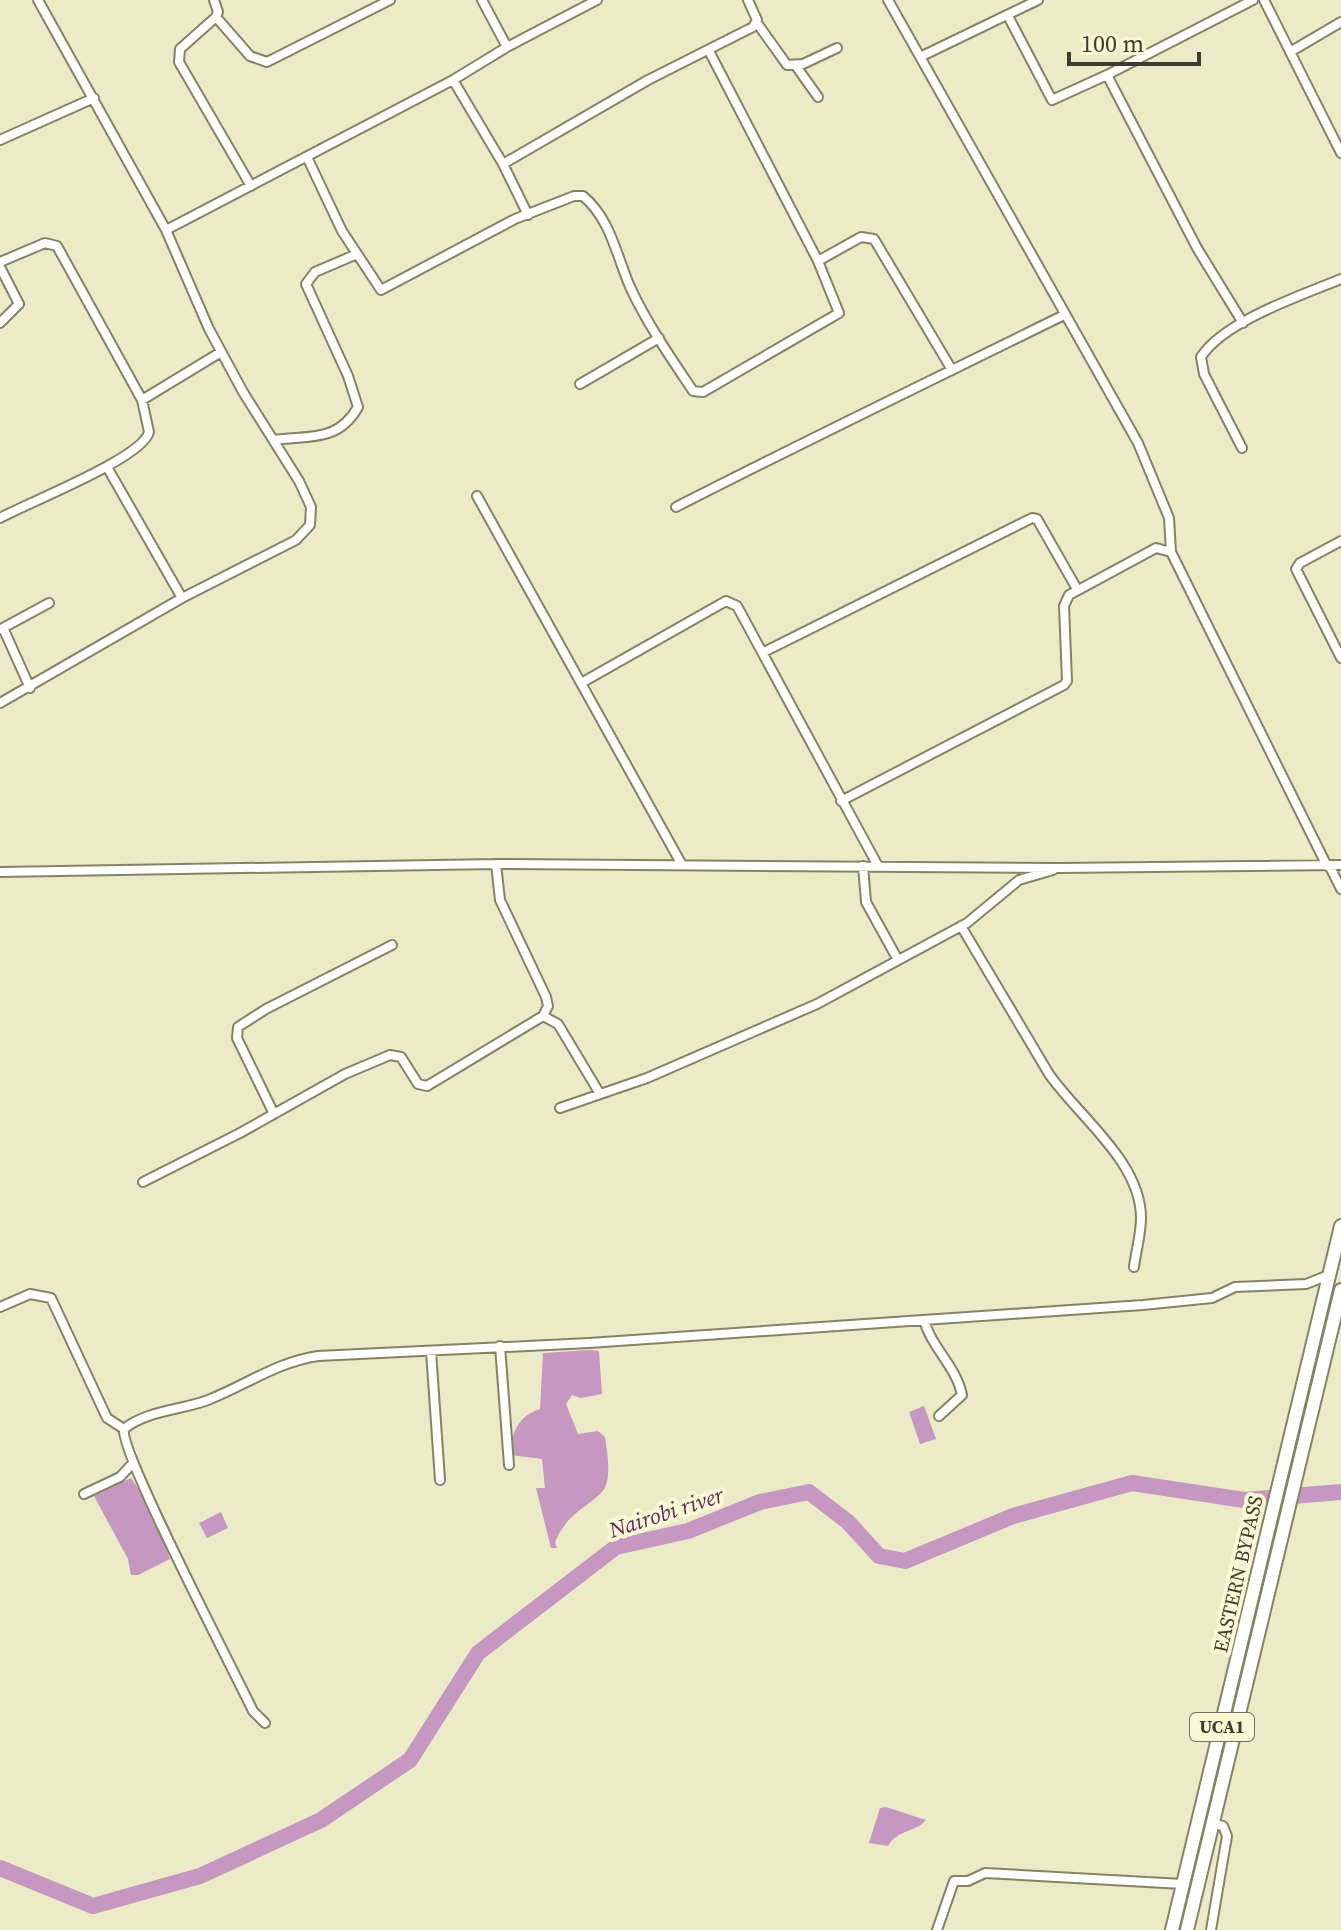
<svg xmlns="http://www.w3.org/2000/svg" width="1341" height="1930" font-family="'Source Serif 4',serif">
  <rect width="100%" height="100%" fill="#ebebc8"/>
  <path fill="#c697c0" d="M591,1350L599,1351L602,1394L581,1398L572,1395L566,1404L578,1434L598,1431L605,1437C607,1451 613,1482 601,1493C581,1512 568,1513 555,1542L557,1548H551L536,1488H545L542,1459L511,1455C510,1434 519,1415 540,1409L543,1353Z
    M924,1406L936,1439L920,1444L909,1412Z
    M131,1478L149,1505L170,1559L138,1575H131L128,1559L94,1496Z
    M221,1512L228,1528L207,1538L199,1523Z
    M886,1807L926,1820C917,1832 898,1829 888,1846L869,1843L880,1808Z"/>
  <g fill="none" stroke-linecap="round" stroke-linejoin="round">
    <path stroke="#c697c0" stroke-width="16" d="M0,1868L93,1906L200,1876L321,1820L410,1760L478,1653L616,1547L688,1531L760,1502L809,1492L848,1522L879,1556L905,1561L1013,1516L1132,1483L1244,1500L1341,1492"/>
    <defs>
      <path id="minor" d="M38,0L166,230L209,329L243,392L299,481L311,507L310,525L296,540L182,598
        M214,0L218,12L216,17L180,49L179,62L251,186
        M482,0L507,47
        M888,0L1138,443L1169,518L1171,552
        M1264,0L1341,153
        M1008,16L1052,100L1107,75L1197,248L1243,323
        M216,17L250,56L267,62L390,0
        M757,23L787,65L803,64L837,48
        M1290,52L1341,22
        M920,57L1038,0
        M796,66L818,97
        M1107,75L1253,0
        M453,80L503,164L648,80L753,27L757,20L748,0
        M0,140L94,98
        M307,157L342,231L381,290L515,219L574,196H583C611,219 617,258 631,289C648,325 671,358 693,391L703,392L839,313L818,261L709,51
        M503,164L528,215
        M166,230L453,80L507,47L597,0
        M818,261L861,237L874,239L952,370
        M0,262L45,243L57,246L142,400
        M0,267L19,304L0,323
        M580,384L659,338
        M274,440C307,435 338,443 358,407L348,376L306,284L315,272L357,254
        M1242,448L1204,374L1201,357C1224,321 1302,295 1341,279
        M477,496L682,865
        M676,507C805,441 934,379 1064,315
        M0,518C27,503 143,458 149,432L142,400L221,352
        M1341,541L1300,563L1296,569L1341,658
        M1,629L49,603
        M4,630L30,688
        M764,652L1032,518L1037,519L1077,589
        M583,682L726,601L737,606L878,866
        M0,703L182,598L107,467
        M841,801L1064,685L1067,681L1064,606L1069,595L1156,548L1171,552L1327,866
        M1329,865L1341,889
        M863,866L866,902L898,960
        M0,872L496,864L1058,868L1341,865
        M961,926L1049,1074C1079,1117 1141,1162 1141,1218C1141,1234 1136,1251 1134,1267
        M543,1016L558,1024L600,1094
        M560,1108L647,1078L817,1004L967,923L1019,880L1053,870
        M274,1114L237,1038L238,1027L266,1009L392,945
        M143,1182L240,1133L345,1074L390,1055L401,1057L418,1084L427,1086L543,1016L548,1006L546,997L500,900L496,864
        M0,1307L30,1294L51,1298L107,1418L124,1429
        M924,1320C931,1347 956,1366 962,1395L939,1416
        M500,1346L509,1465
        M431,1351L440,1480
        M124,1429C145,1411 182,1410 208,1400C246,1385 277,1362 318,1356L589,1343L1143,1305L1212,1298L1235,1287L1306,1284L1329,1275
        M124,1429C119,1451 235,1673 253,1711L265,1723
        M84,1494L120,1477L133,1463
        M1211,1823L1223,1826L1227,1836L1211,1930
        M937,1930L954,1881H968L985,1873L1183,1884"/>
      <path id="primary" d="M1172,1930L1341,1226
        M1187,1930L1341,1290"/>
    </defs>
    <use href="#minor" stroke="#848363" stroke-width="12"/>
    <use href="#primary" stroke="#848363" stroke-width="16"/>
    <use href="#minor" stroke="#fff" stroke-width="8"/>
    <use href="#primary" stroke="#fff" stroke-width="12"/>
  </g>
  <g text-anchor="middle" stroke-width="8" stroke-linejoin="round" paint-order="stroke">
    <rect fill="#f9f8d5" stroke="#757461" stroke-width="2" x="1190" y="1713" width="64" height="28" rx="6"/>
    <g font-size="18" font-weight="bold" fill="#3d3c2f">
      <text x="1222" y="1733">UCA1</text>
    </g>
    <g font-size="20" fill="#3d3c2f" stroke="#f9f8d5">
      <text transform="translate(1238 1574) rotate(-77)" y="7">EASTERN BYPASS</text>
    </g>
    <g font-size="22" font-style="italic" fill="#5f275a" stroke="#f9f8d5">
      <text transform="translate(666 1512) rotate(-18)" y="8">Nairobi river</text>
    </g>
  </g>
  <path d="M1069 52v12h130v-12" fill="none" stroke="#3d3c2f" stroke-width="4"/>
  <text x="1081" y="52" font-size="24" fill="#3d3c2f" stroke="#f9f8d5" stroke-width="6" paint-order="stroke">100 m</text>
</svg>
